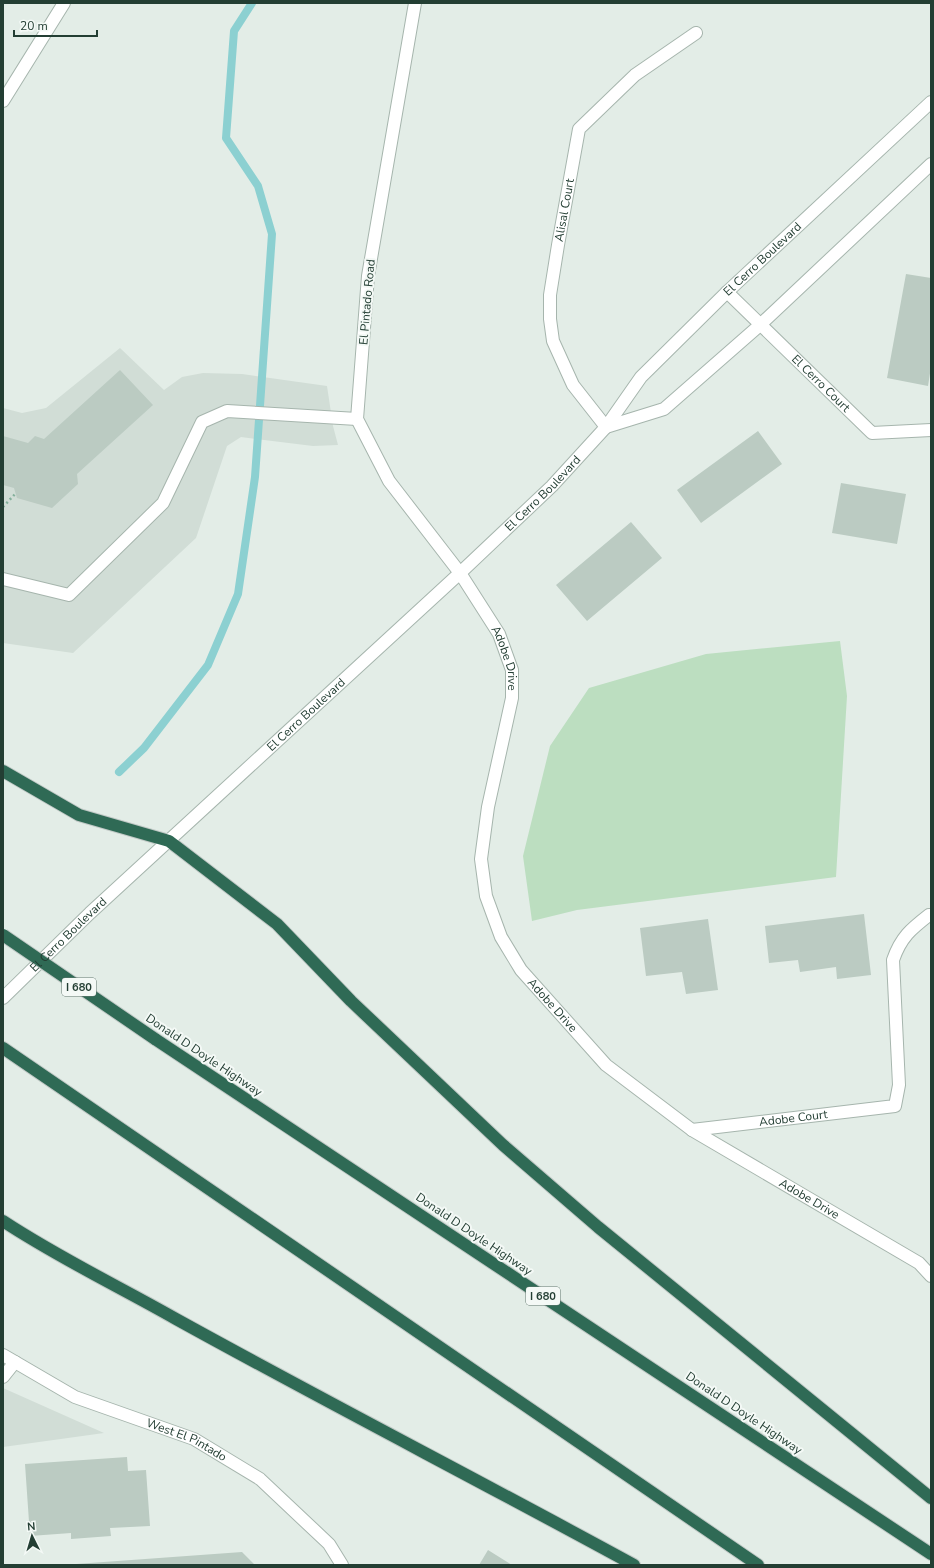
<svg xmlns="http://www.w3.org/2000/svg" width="934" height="1568" font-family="'Nunito Sans',sans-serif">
  <rect width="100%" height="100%" fill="#e3ede7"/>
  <path fill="#d1ddd6" d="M120,348L164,390L182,377L203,373L242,374L327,386L333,426L338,445L313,446L241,437L227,446L196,538L73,653L3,643V408L22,413L46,408Z
    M3,1388L104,1433L3,1447Z"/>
  <path fill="#bcdec0" d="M840,641L847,696L836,877L577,910L532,921L523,856L550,746L589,688L706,654Z"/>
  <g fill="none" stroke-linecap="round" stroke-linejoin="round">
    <path stroke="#8cd0d1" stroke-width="8" d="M119,772L144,748L208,665L238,594L255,477L272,234L258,186L226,138L234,31L252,3"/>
  </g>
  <path fill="#bbcbc2" d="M906,274L931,278V367L928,386L887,378Z
    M120,370L153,405L77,474L78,484L52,508L17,498L14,488L3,485V436L28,443L35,436L44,439Z
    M758,431L782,464L701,523L677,490Z
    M841,483L906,494L897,544L832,533Z
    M631,522L662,558L587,621L556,585Z
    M864,914L871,975L837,979L836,967L800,972L798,960L769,963L765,926Z
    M708,919L718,990L686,994L682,972L646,976L640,928Z
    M127,1457L128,1471L146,1470L150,1526L110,1528L111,1536L71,1539V1533L30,1536L25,1464Z
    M488,1550L512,1565H479Z
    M242,1552L255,1565H76V1564Z"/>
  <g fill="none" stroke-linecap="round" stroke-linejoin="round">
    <defs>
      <g id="minor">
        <path id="s1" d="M415,3L368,276L357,419L389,481L460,573L499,634L512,670V698L488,807L481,859L486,896L501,937L521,970L606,1065L692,1130L919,1263L931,1276"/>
        <path d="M3,101L64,3"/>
        <path id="s2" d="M727,292L872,433L931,430"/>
        <path id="s3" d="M606,427L573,385L553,341L550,319V295L558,245L579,129L635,75L696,33"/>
        <path d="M606,427L664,409L760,325L931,164"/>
        <path d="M3,579L69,595L163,503L202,422L227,411L357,419"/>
        <path id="s4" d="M3,998L90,913L460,573L552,486L606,427L641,377L727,292L931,102"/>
        <path id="s5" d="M692,1130L895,1106L899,1085L893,960C901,937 911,929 929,915"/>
        <path id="s6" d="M3,1355L75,1397L194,1439L260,1479L329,1544L342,1565"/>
        <path d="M3,1377L15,1362"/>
      </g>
      <path id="highway" d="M3,771L79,815L169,841L277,924L351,1001L503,1145L598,1227L931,1498
        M155,1039L931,1554
        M3,1048L758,1565
        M3,1221C59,1258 118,1286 176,1319C328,1403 482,1482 634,1565"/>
    </defs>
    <use href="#minor" stroke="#a6b5ad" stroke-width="14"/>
    <use href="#highway" stroke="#c1c9c6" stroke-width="14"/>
    <path stroke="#84b09c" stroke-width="2.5" stroke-dasharray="2 3" stroke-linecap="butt" d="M3,507L16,493"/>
    <use href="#minor" stroke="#fff" stroke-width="12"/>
    <use href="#highway" stroke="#2f6a55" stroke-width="12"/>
    <defs>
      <path id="highway-bridge" d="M3,935L155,1039"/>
    </defs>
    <use href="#highway-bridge" stroke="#c1c9c6" stroke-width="14" stroke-linecap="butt"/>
    <use href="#highway-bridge" stroke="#2f6a55" stroke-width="12"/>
  </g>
  <g text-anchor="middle" stroke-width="4" stroke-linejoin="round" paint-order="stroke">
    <g fill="#f4f9f6" stroke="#62766e" stroke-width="1">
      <rect x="62" y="978" width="34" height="18" rx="3"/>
      <rect x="526" y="1287" width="34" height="18" rx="3"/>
    </g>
    <g font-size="11" font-weight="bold" fill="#233e33">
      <text x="79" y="991">I 680</text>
      <text x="543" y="1300">I 680</text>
    </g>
    <g font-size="12" fill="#233e33" stroke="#f4f9f6">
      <text dy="4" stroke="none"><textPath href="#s3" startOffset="234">Alisal Court</textPath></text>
      <text dy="4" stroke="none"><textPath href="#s4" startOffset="1061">El Cerro Boulevard</textPath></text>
      <text transform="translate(367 302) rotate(-85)" y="4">El Pintado Road</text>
      <text dy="4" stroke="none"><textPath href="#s2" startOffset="131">El Cerro Court</textPath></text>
      <text dy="4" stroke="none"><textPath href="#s4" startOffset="739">El Cerro Boulevard</textPath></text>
      <text dy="4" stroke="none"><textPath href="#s1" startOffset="704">Adobe Drive</textPath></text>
      <text dy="4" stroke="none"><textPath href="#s4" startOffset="415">El Cerro Boulevard</textPath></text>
      <text dy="4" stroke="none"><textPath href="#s4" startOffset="91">El Cerro Boulevard</textPath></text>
      <text dy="4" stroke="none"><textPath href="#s1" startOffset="1076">Adobe Drive</textPath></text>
      <text transform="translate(204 1055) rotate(34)" y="4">Donald D Doyle Highway</text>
      <text dy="4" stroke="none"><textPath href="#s5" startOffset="102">Adobe Court</textPath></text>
      <text dy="4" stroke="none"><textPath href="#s1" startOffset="1400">Adobe Drive</textPath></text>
      <text transform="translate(474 1234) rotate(34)" y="4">Donald D Doyle Highway</text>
      <text transform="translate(744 1413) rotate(34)" y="4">Donald D Doyle Highway</text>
      <text dy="4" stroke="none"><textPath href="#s6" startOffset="203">West El Pintado</textPath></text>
    </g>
  </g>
  <rect width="934" height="1568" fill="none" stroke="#233e33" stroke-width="8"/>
  <g transform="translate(32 1536) rotate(355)" stroke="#f4f9f6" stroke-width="3" paint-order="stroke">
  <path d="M0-3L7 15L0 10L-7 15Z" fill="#233e33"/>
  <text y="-6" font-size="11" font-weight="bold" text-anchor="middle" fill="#233e33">N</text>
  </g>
  <path d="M14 30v6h83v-6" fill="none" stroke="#233e33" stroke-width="2"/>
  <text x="20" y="30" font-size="12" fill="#233e33" stroke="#f4f9f6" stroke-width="3" paint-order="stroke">20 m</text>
</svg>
